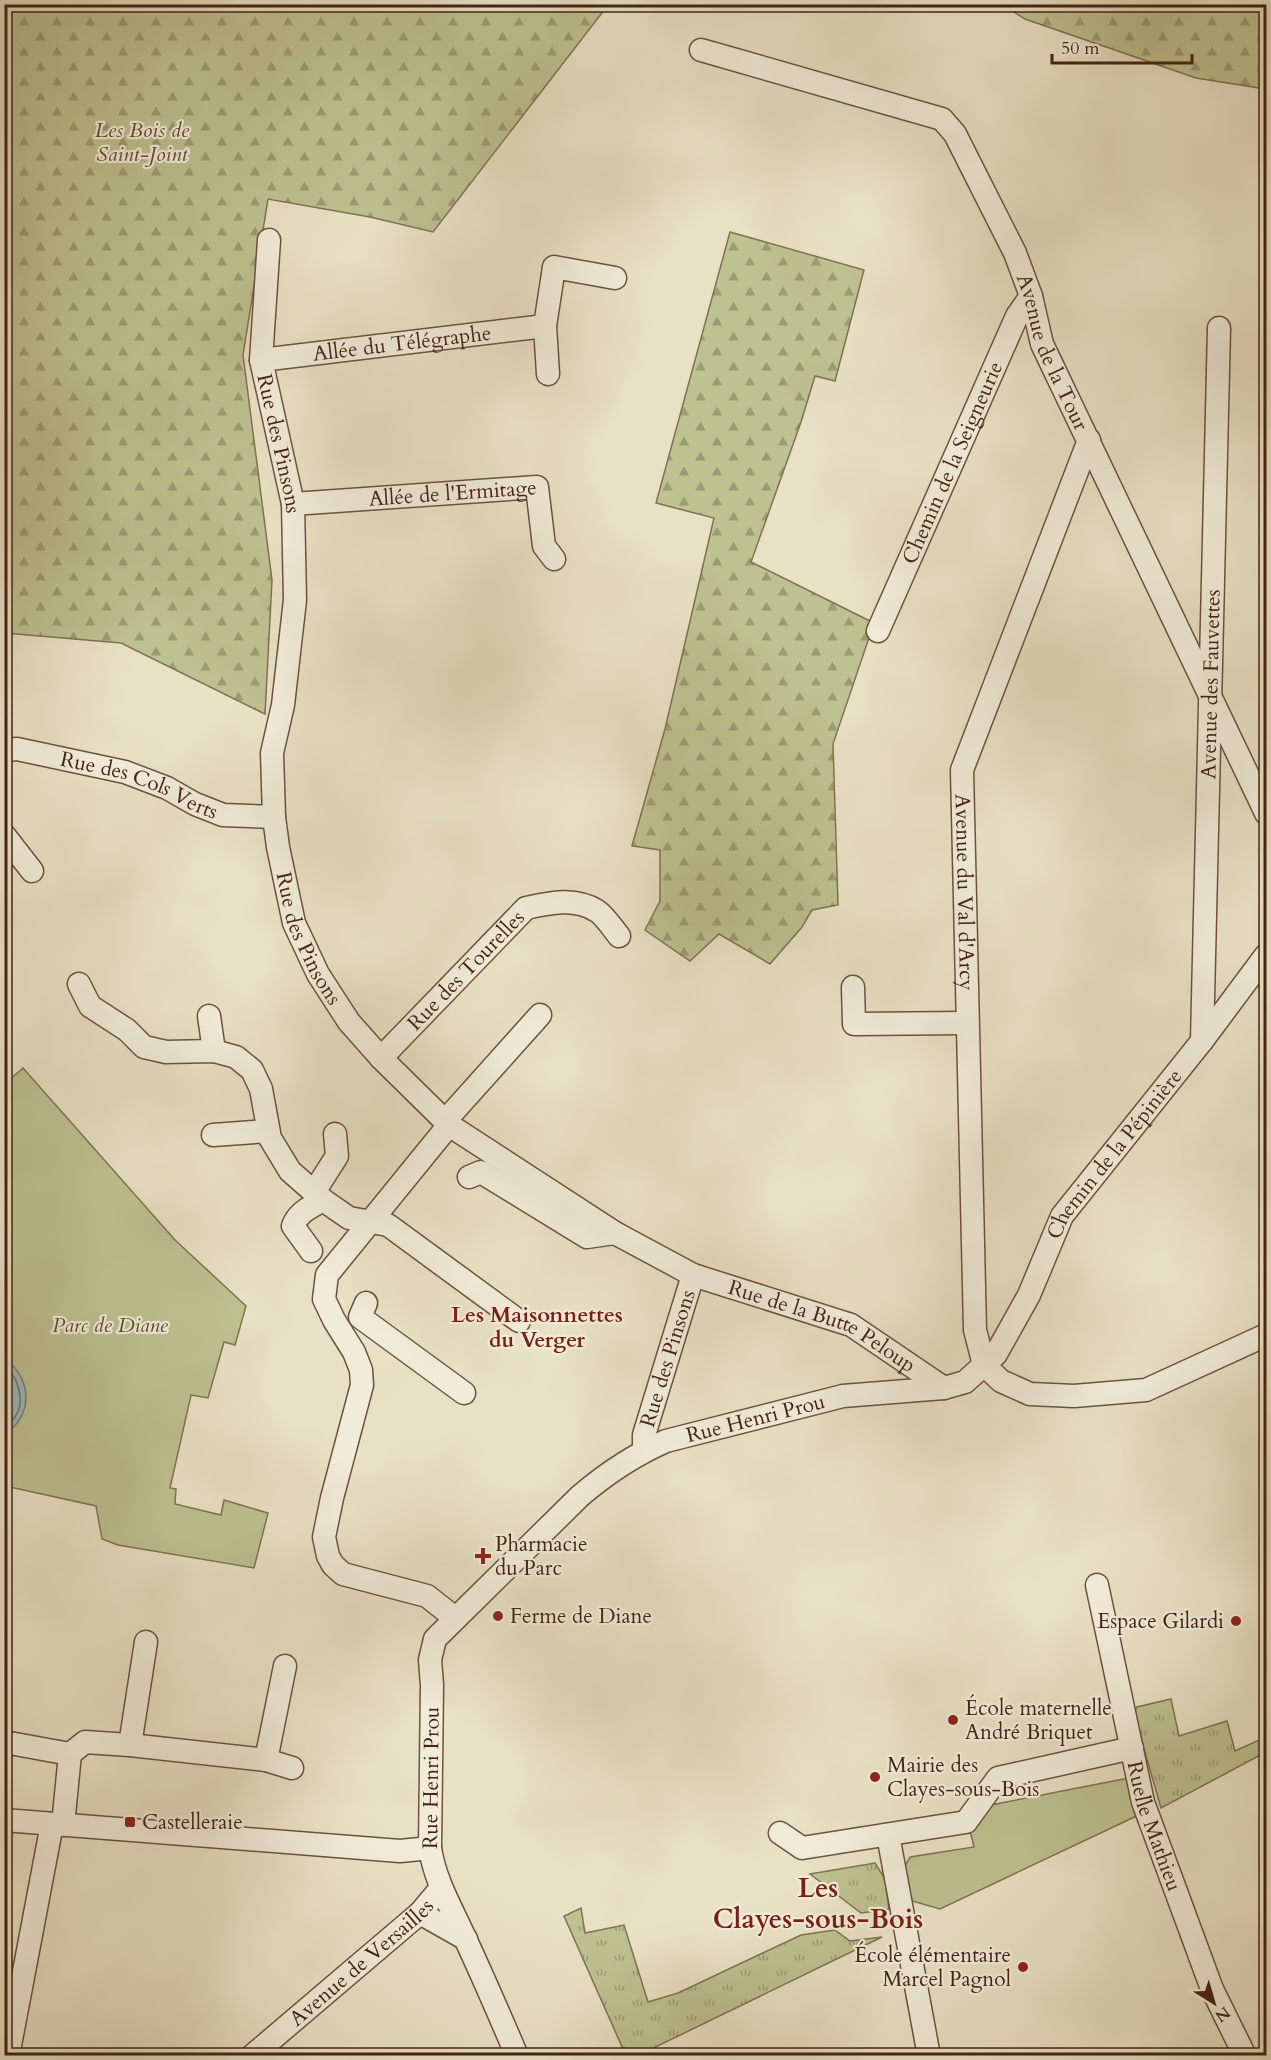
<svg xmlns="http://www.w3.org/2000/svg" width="1271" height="2060" font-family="Cardo,serif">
  <defs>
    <pattern id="grass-tufts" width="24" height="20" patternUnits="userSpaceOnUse" patternTransform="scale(1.5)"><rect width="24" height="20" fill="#bec190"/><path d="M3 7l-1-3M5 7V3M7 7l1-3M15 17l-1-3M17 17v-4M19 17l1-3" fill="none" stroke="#9c9c74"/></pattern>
    <pattern id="forest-firs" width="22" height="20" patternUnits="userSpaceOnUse" patternTransform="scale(1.5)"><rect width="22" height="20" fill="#bec190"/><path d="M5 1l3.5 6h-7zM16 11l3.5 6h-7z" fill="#9c9c74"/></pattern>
  </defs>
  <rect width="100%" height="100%" fill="#e9e1c5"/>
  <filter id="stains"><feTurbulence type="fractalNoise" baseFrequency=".00333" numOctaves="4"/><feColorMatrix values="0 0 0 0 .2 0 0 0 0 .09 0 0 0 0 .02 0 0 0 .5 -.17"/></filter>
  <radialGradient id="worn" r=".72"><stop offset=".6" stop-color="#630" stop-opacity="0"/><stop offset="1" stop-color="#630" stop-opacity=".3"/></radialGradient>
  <path fill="url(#grass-tufts)" stroke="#817252" stroke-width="1.5" d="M1171,1699L1179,1736L1227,1721L1235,1751L1266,1737V1752L1161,1808L1134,1714L1137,1707Z
    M875,1863L885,1879L889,1909L861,1913L810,1874Z
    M581,1908L585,1933L624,1925L648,2002L678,1993L801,1935L835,1930L850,1941L882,1937L639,2055H611L623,2049L564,1916Z"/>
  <path fill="url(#forest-firs)" stroke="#817252" stroke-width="1.5" d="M4,5H608L433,232L370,217L268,199L243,355L272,580L265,714L121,643L5,633Z
    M1003,5H1266V89L1196,78L1025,19Z
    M730,232L864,270L835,381L815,376L801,422L751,562L874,623L833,744L838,905L812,910L802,927L770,964L719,934L690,961L645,930L660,901V850L632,846L665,729L714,518L656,503Z"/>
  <path fill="#bec190" stroke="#817252" stroke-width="1.5" d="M23,1068L175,1240L246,1306L235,1345L224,1342L208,1398L191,1395L170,1488L176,1489L175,1504L221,1515L224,1500L268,1513L254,1568L118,1545L102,1539L96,1506L5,1486L4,1074L9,1080Z
    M1134,1777L1145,1812L940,1909L912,1901L904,1868L910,1857L974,1847L970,1831L991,1805Z"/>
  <path fill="#9abbbd" stroke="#787e79" stroke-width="1.5" d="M4,1358C32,1378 34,1415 5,1434Z"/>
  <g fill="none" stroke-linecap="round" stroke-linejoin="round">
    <path stroke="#6f6f68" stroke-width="1.5" d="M4,1365C18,1376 26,1402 15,1417C13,1421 8,1424 4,1427"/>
    <defs>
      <g id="street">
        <path id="s1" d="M701,50L942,119L955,134L1015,253L1031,296L1042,344L1266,813"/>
        <path id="s2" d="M269,240L261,360L293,504L295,600L283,705L272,753L274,817L278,847L294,923L318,974L349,1022L381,1058L449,1125L615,1233L693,1275L851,1325L944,1388"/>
        <path id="s3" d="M261,360L545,326"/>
        <path d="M548,374L545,326L554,267L615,278"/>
        <path id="s4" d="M1089,440L962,770L975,1330L984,1365L996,1354L1029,1295L1062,1216L1202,1041L1266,955"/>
        <path id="s5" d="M293,504L537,487L544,546L554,559"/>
        <path id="s6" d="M878,631L1017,316L1031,296"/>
        <path id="s7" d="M4,750L17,749L125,772L167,788L195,804L223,815L274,817"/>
        <path d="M4,835L32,871"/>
        <path d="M79,984L90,1006L127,1030L144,1047L166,1052L214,1051L236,1057L252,1070L261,1089L270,1138L290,1171L323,1200L349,1218L388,1225L519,1321"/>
        <path d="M853,987L854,1024L967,1023"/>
        <path d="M209,1016L214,1051"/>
        <path id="s8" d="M1202,1041L1219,328"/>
        <path id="s9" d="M381,1058L526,908C549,903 576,897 597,911C605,916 613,929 619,936"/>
        <path d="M445,1121L540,1015"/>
        <path d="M449,1125L327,1275L324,1299L334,1320L354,1352L361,1370L362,1385L332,1498L324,1537L328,1556L333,1565L343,1574L427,1596L455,1618"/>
        <path d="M213,1135L268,1131"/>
        <path d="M469,1177L481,1172L587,1237L615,1233"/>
        <path d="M314,1192L337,1156L335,1134"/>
        <path d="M311,1251L293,1226C298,1212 311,1207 323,1200"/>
        <path d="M366,1303L360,1317L464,1393"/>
        <path id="s10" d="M644,1451V1435L693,1275"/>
        <path id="s11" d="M1097,1585L1143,1802L1212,1989L1245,2056"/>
        <path d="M4,1742L70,1754L85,1742L130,1745L266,1760L292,1768"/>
        <path d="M130,1745L146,1642"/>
        <path d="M266,1760L285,1666"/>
        <path d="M4,1820L400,1851L430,1848"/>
        <path d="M63,1825L70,1754"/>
        <path d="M780,1833L802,1848L966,1822L998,1778L1132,1748"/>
        <path d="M888,1835L929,2056"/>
        <path d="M420,1913L466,1939"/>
        <path d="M8,2056L52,1824"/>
        <path id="s12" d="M252,2056L420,1913L441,1888"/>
        <path id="s13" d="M517,2056C500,2016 483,1977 465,1938C452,1909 435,1881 430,1848L432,1685L430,1660L435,1639L580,1496C607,1473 634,1455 666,1441L843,1396L944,1388L965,1382L984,1365L1001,1381L1030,1394L1074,1396L1146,1390L1266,1335"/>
      </g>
    </defs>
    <use href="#street" stroke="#6d5240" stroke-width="25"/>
    <use href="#street" stroke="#f1ecd9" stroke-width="22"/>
  </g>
  <g fill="#8f2418" stroke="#f1ecd9" stroke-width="2">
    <path d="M480 1547h6v6h6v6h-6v6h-6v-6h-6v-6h6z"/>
    <circle cx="498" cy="1616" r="6"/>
    <circle cx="1236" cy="1621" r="6"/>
    <circle cx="953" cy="1720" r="6"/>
    <circle cx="875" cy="1777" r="6"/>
    <rect x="124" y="1816" width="12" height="12" rx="3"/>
    <circle cx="1023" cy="1967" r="6"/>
  </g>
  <g text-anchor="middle" stroke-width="4.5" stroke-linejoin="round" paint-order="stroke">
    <g font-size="21" font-style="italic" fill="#624a33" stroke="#f1ecd9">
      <text x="142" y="137">Les Bois de<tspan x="142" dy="24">Saint-Joint</tspan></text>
      <text x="110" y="1332">Parc de Diane</text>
    </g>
    <g font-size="21" fill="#442314" stroke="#f1ecd9">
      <text dy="7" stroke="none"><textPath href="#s3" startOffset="142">Allée du Télégraphe</textPath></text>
      <text dy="7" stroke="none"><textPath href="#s1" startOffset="510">Avenue de la Tour</textPath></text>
      <text dy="7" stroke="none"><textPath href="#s2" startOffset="206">Rue des Pinsons</textPath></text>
      <text dy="7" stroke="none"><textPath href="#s6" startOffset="184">Chemin de la Seigneurie</textPath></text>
      <text dy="7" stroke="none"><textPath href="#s5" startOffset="160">Allée de l'Ermitage</textPath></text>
      <text dy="7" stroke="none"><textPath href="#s8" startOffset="357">Avenue des Fauvettes</textPath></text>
      <text dy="7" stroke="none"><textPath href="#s7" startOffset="141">Rue des Cols Verts</textPath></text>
      <text dy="7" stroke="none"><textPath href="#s4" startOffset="476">Avenue du Val d'Arcy</textPath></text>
      <text dy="7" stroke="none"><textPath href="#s2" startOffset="710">Rue des Pinsons</textPath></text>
      <text dy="7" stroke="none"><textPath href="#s9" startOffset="122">Rue des Tourelles</textPath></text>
      <text dy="7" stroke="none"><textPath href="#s4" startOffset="1200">Chemin de la Pépinière</textPath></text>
      <text dy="7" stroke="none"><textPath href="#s2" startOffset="1374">Rue de la Butte Peloup</textPath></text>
      <text dy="7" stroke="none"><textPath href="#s10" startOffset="96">Rue des Pinsons</textPath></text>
      <text dy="7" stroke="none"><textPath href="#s13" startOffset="834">Rue Henri Prou</textPath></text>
      <text dy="7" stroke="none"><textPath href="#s13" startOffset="296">Rue Henri Prou</textPath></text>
      <text dy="7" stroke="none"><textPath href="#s11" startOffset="248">Ruelle Mathieu</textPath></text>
      <text dy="7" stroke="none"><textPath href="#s12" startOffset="144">Avenue de Versailles</textPath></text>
    </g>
    <g font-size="21" fill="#442314" stroke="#f1ecd9" text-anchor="start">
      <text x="495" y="1551">Pharmacie<tspan x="495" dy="24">du Parc</tspan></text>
      <text x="510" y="1623">Ferme de Diane</text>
      <text x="1224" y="1628" text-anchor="end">Espace Gilardi</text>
      <text x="965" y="1715">École maternelle<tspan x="965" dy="24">André Briquet</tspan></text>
      <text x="887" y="1772">Mairie des<tspan x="887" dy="24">Clayes-sous-Bois</tspan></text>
      <text x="142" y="1829">Castelleraie</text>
      <text x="1011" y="1962" text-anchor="end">École élémentaire<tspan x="1011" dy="24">Marcel Pagnol</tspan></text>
    </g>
    <g font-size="22" font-weight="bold" fill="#7a1f14" stroke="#f1ecd9">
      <text x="537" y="1322">Les Maisonnettes<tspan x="537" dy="25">du Verger</tspan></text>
    </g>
    <g font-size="27" font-weight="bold" fill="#7a1f14" stroke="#f1ecd9">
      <text x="818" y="1897">Les<tspan x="818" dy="31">Clayes-sous-Bois</tspan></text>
    </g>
  </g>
  <rect width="1271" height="2060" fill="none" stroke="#e9e1c5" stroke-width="24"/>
  <rect x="6" y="6" width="1259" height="2048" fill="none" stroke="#442314" stroke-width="3"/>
  <rect x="12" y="12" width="1247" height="2036" fill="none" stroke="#442314" stroke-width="1.5"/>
  <g transform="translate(1214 2003) rotate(143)" stroke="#f1ecd9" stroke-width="4.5" paint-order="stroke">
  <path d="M0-4.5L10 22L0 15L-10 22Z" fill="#442314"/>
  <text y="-9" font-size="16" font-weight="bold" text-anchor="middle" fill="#442314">N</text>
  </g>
  <path d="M1052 54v9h140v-9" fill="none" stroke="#442314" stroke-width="3"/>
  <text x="1061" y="54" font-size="18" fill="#442314" stroke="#f1ecd9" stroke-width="4.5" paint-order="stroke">50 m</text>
  <rect width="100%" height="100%" filter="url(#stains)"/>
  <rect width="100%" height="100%" fill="url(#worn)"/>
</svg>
